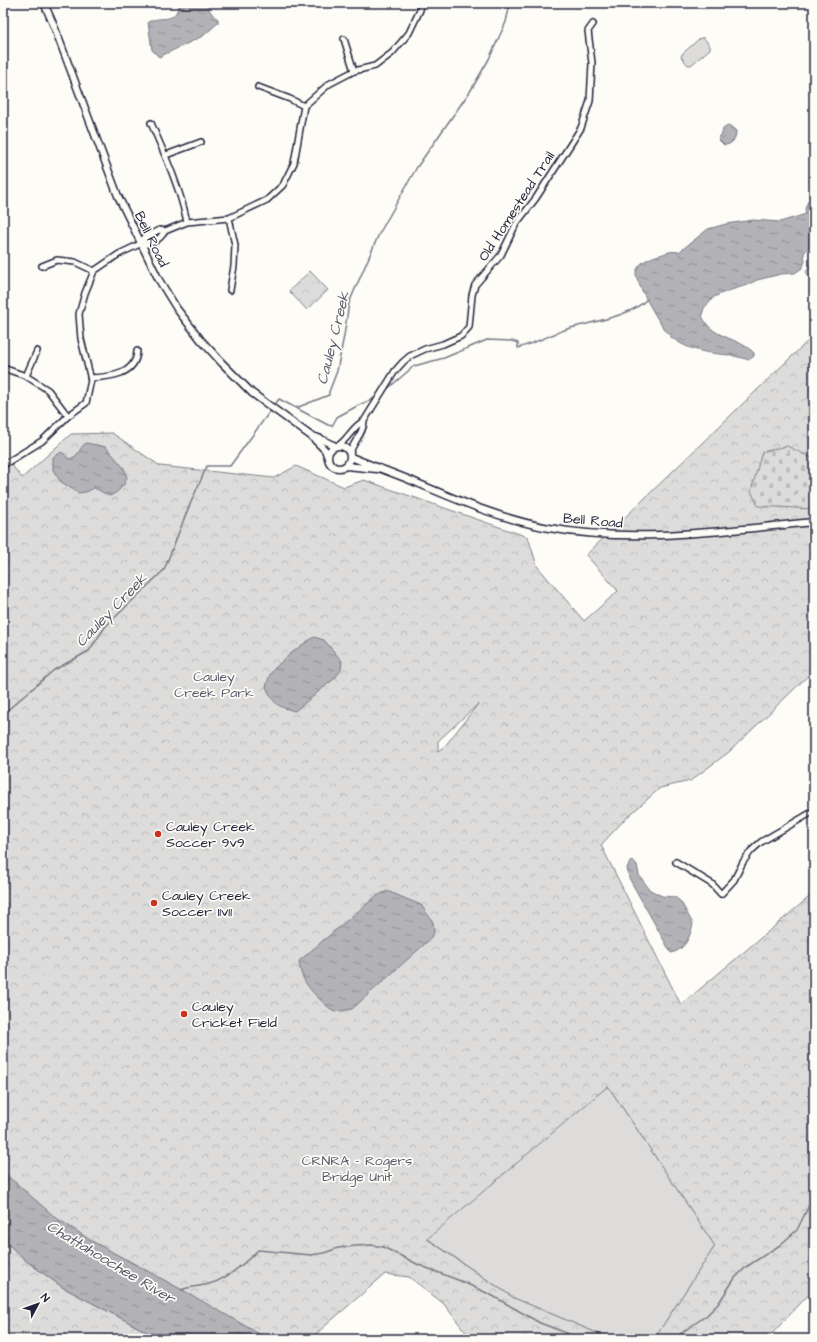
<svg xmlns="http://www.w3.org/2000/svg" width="817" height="1342" font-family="'Architects Daughter',sans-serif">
  <defs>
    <pattern id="forest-crowns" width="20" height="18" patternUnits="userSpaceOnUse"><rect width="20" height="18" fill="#dddcdb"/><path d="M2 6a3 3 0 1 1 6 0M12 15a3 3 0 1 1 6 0" fill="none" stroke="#bdbcbd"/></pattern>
    <pattern id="cemetery-stones" width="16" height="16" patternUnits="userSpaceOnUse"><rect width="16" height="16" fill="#dddcdb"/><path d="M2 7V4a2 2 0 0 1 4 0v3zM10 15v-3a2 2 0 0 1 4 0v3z" fill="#bdbcbd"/></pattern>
    <pattern id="water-ripples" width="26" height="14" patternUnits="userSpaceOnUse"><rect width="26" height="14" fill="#b2b2b7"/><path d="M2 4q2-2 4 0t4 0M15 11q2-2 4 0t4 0" fill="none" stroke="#909096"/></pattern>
  </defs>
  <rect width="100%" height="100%" fill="#fdfcf7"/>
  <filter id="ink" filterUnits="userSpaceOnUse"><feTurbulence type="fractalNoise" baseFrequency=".025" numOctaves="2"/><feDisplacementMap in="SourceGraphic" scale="8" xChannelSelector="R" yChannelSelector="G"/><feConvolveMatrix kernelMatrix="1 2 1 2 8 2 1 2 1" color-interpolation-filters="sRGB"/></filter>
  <g filter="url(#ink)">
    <path fill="#dddcdb" stroke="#807f8b" d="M700,38H704L710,46V49L691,65H688L681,57L682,54Z
      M608,1086L715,1246L654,1339H611L514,1298L425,1237Z"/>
    <path fill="url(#forest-crowns)" stroke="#807f8b" fill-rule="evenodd" d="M814,259V282L806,272Z
      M310,271L328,290L307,310L289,291Z
      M814,335V670L729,752L690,781L660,788L624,820L601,845L681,1005L814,893V1289L767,1339H654L715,1246L608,1086L427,1239L514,1298L611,1339H471L443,1303L409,1277L385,1274L310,1339H267L126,1259L117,1272L3,1185V454L22,478L71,434L112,433L160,466L274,478L296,466L344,487L364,480L528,537L537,566L584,621L618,591L586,555ZM478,704L445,746L438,751V741Z
      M3,1239L25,1260L62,1287L149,1333L147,1339H3Z"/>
    <path fill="url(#cemetery-stones)" stroke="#807f8b" d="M787,446L812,458L814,465V509L758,506L751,491L762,452Z"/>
    <path fill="url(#water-ripples)" stroke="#787885" d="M180,3H206C208,9 213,16 218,19V23L203,36L159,57L152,50L148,22C165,14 173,26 180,3Z
      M729,125L736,131C736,139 732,145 724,145L719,140V137L722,134L723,129Z
      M812,200L814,201V241L804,253L805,262L802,268L795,273L781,274L757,280L747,285L725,292L714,297L704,308L702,315C709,338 739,337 754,353V356L749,360C743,358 735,356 729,355C707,353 689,351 671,337C663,331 635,282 636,273C638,263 647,259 656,256C666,254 668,250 679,252L708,229L726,224L753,220L780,222L806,214L805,209L808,201Z
      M86,443L106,447L124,468L127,478L123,486L117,492L110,496C104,494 100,490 94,488L86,492L78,493L60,481L53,470V457L62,452L69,459C81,456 78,448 86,443Z
      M314,637L324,640L342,661L341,670L335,678L295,711C276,706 275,705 266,687C268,681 269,675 273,670C282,660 302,644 314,637Z
      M634,861L637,865L639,875L650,890L662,896L675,897L681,902L693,924C690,937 685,950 671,953L629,878L627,868L630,862Z
      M387,891L421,905L433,922L434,933L427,942L352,1009L334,1012C318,998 300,984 299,961L375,897Z
      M3,1172L55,1217L92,1241L188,1293L268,1339H164L149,1333L62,1287L25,1260L3,1239Z"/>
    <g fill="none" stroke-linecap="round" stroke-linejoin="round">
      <path stroke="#787885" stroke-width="1.5" d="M385,391L414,366L444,358L487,340L512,341L518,343V348C535,343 550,335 567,329C590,322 631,317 647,299
        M273,407L279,399L328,425L332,426L337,417L359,405L375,398
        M296,408L329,395V392L337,371L344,336L349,303L379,234L417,167L471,90L489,59L506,22L510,3
        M3,714L54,670L89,651L105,627L164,570L188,509L207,466H230L271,410
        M181,1290C190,1286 199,1287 209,1284C226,1280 246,1262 258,1250L311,1255L324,1253L338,1248L356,1246L372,1245L383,1247L419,1265L463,1282L491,1295L540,1323L569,1334L576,1339
        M673,1339L707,1315L718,1304L735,1278L746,1267L780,1245L797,1230L814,1195"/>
      <defs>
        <path id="minor" d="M344,39L354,71
          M258,87L290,99L304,106
          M151,123C165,155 180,188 187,222
          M166,155L201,142
          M229,218L235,245L234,266L230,290
          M140,244C151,245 159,241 165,231
          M42,266L57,260L75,262L94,271
          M3,368L26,376L48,390L68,416
          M26,376L37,351
          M90,378C110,377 136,375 137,351
          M364,421L395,371L403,362L410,356L425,349L443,344L461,336L469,327L472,295L475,285L501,255L516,224L536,198L581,128L590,101L592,63L588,31L593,24
          M339,445C349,438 353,426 364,421
          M350,453C353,442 364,433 364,421
          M3,465L42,441L68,416L86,403L91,380L81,339L79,314L85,293L94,271L119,254L140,244L145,237L159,230L165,231L187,222L229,218L267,200L283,185L294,163L304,106L329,84L354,71L375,66L392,53L409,33L420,10L421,3
          M676,862L712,884L721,894L734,880L743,862L751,851L761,842L814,811"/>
        <path id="tertiary" d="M44,3L54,26L118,196L159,280L177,309L201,340L222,363L252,393L311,436L325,450L328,458
          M311,436C320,437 327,443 336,446
          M328 457a11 11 0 1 1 22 0a11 11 0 1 1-22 0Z
          M351,457C370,465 390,472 410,480C455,499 500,519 549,528C637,544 726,530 814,522
          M346,466L377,469"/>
      </defs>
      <use href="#minor" stroke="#22223b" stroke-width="8"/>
      <use href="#tertiary" stroke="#22223b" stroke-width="9"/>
      <use href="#minor" stroke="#fdfcf7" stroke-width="5"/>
      <use href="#tertiary" stroke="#fdfcf7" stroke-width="6"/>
    </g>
  </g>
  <g fill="#c8321e" stroke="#fdfcf7" stroke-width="1.5">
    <circle cx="158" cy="834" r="4"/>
    <circle cx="154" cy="903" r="4"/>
    <circle cx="184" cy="1014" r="4"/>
  </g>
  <g text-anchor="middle" stroke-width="3.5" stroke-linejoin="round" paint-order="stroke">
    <g font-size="14" fill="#22223b" stroke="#fdfcf7">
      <text transform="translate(516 206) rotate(-57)" y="5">Old Homestead Trail</text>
      <text transform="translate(152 239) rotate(64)" y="5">Bell Road</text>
      <text transform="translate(593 520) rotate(5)" y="5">Bell Road</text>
    </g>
    <g font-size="14" fill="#5a5a6b" stroke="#fdfcf7">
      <text x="214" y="681">Cauley<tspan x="214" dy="16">Creek Park</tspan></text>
      <text x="357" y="1165">CRNRA - Rogers<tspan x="357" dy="16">Bridge Unit</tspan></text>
    </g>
    <g font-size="14" fill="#22223b" stroke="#fdfcf7" text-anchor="start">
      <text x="166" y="831">Cauley Creek<tspan x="166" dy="16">Soccer 9v9</tspan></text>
      <text x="162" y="900">Cauley Creek<tspan x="162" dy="16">Soccer 11v11</tspan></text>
      <text x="192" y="1011">Cauley<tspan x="192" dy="16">Cricket Field</tspan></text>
    </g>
    <g font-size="15" font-style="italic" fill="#545466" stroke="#fdfcf7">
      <text transform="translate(333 338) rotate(-76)" y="5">Cauley Creek</text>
      <text transform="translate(111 610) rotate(-46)" y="5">Cauley Creek</text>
      <text transform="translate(111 1262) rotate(31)" y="5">Chattahoochee River</text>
    </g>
  </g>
  <rect width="817" height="1342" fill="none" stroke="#fdfcf7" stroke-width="16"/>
  <rect x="8" y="8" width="801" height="1326" fill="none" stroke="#22223b" stroke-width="1.5" filter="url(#ink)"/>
  <g transform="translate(38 1304) rotate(49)" stroke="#fdfcf7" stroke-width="3" paint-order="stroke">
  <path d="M0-3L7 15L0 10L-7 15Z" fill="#22223b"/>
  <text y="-6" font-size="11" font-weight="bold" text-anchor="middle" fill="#22223b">N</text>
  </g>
</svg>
